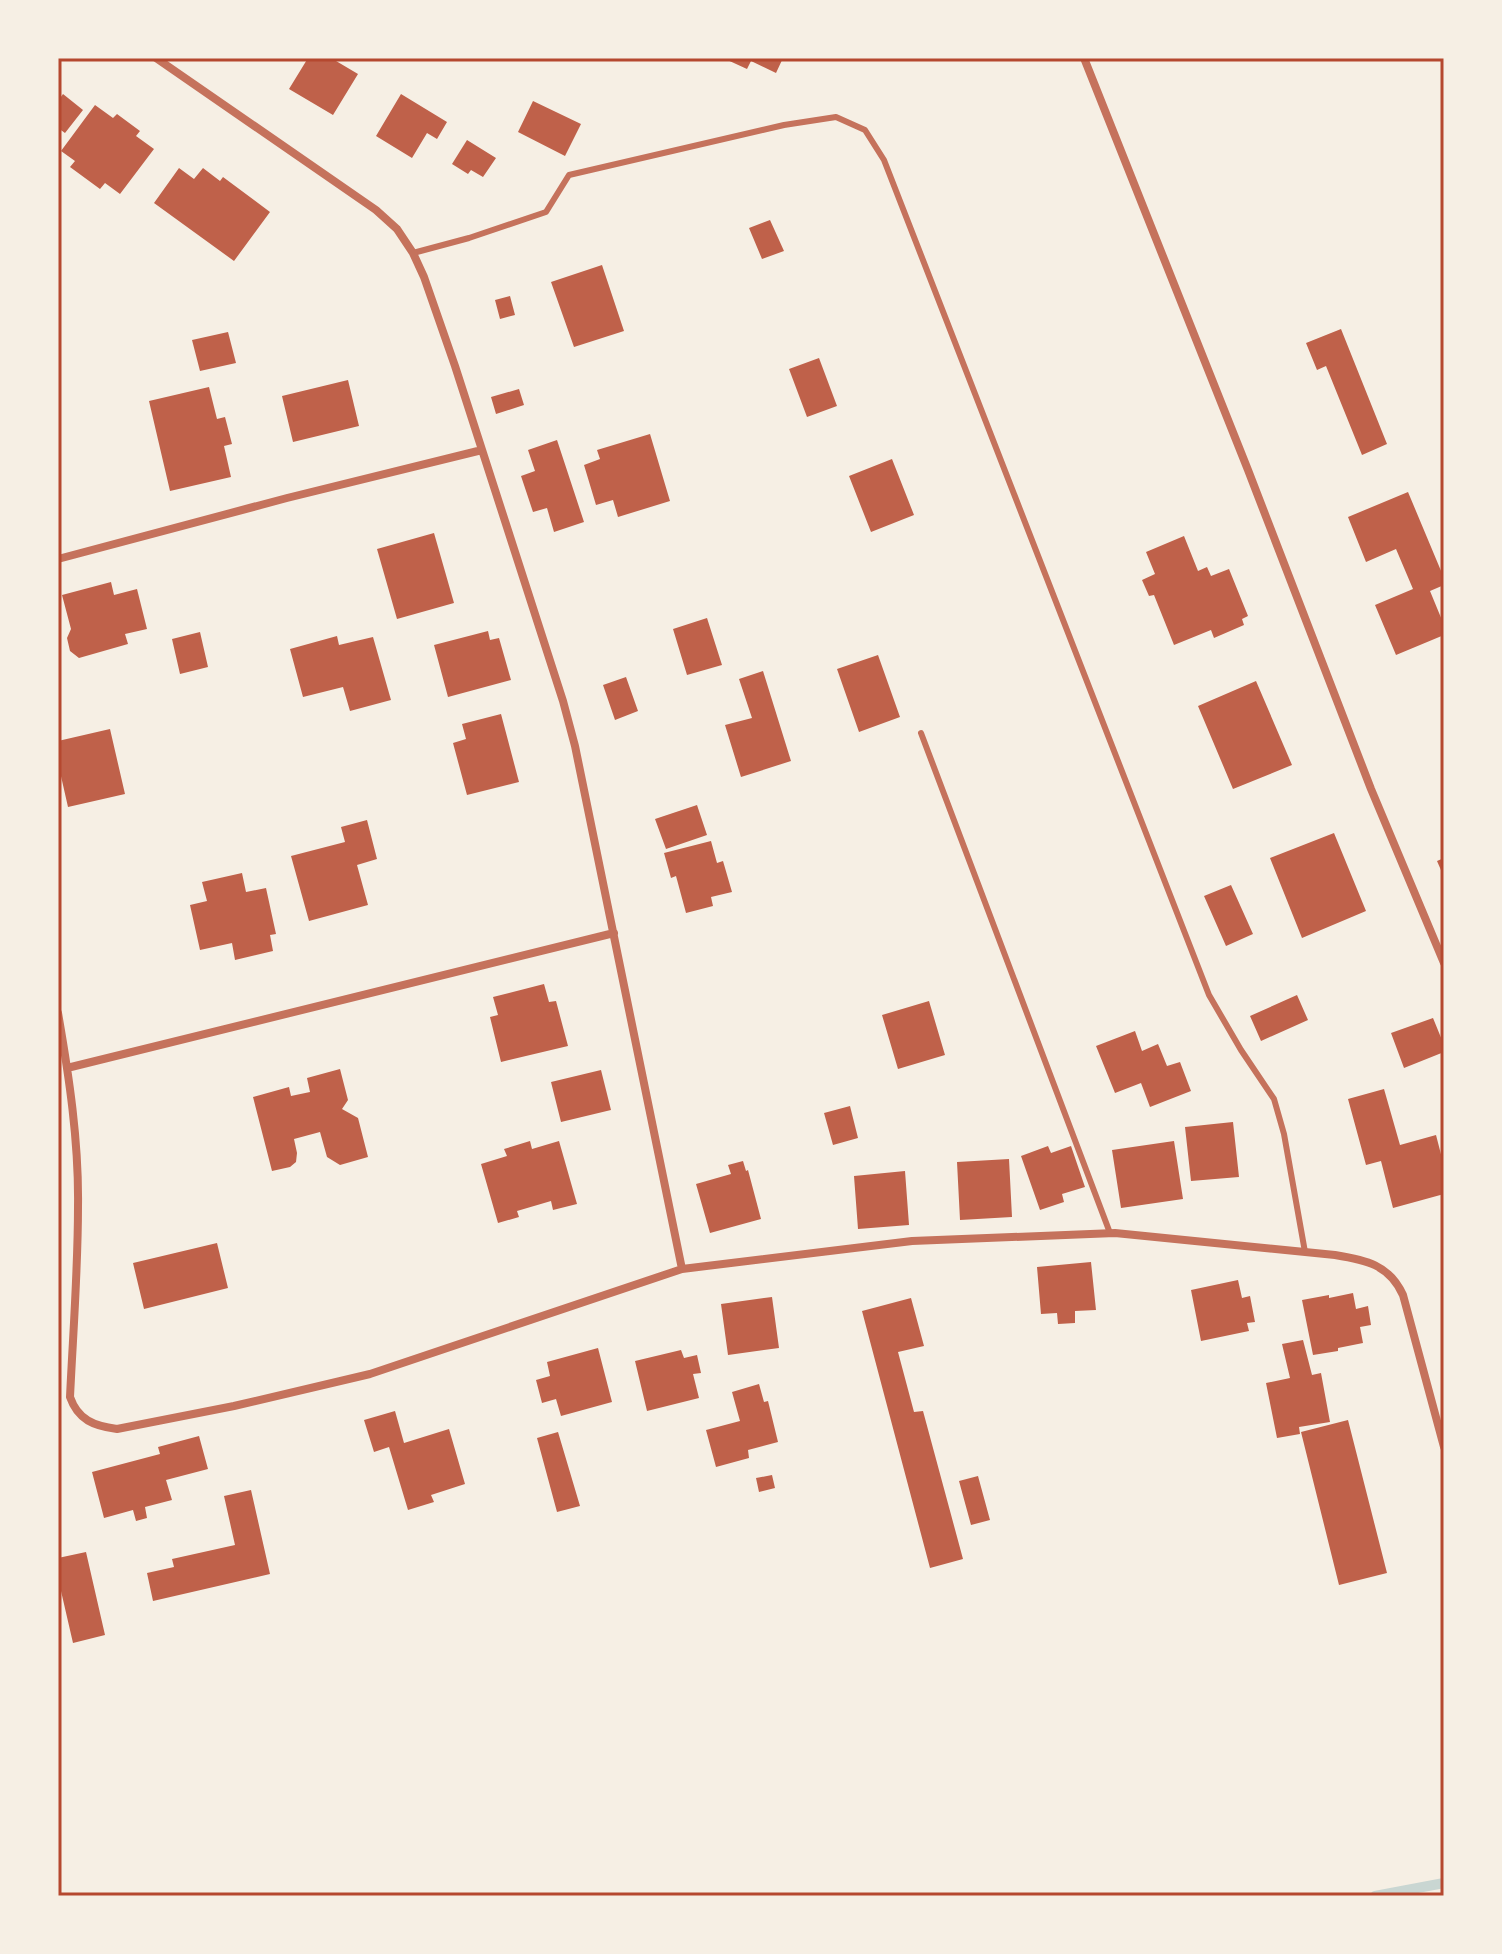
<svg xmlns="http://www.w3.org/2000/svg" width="1502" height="1954" font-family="Montserrat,sans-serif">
  <rect width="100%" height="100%" fill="#f6efe4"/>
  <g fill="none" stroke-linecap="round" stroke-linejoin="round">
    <path stroke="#c9d6d2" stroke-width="10" d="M1375,1896L1444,1883"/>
  </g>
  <path fill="#bf614a" d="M308,58H331L358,74L333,115L289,89Z
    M723,58H783L776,73L751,61L747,69Z
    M63,94L83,110L65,133L58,128V101Z
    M401,94L447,122L437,139L427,133L412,158L376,136Z
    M533,101L581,124L565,156L518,132Z
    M95,105L113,118L117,114L140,131L136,136L154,149L120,194L105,183L100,189L70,167L75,161L61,151Z
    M467,140L496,158L483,177L471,170L468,174L452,164Z
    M179,168L194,179L203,168L220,181L223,177L270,212L234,261L154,203Z
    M770,220L784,251L762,259L749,228Z
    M602,265L624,331L574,347L551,282Z
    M510,296L515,315L500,319L495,300Z
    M1341,329L1387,444L1362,455L1326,366L1317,370L1306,343Z
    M228,332L236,363L200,371L192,340Z
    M819,358L837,406L807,417L789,369Z
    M348,380L359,426L293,442L282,396Z
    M209,387L217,419L225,417L232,444L224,446L231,477L170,491L149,401Z
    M519,389L524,405L496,414L491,397Z
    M650,434L670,501L618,517L613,500L596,505L584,465L600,459L597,450Z
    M557,440L584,522L554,532L547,508L533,512L521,476L535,471L528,450Z
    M892,459L914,515L871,532L849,476Z
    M1408,492L1444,578V585L1430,591L1444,625V635L1396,655L1375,605L1413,589L1396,549L1366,562L1348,517Z
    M434,533L454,603L397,619L377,549Z
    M1184,536L1198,571L1207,567L1211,576L1229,569L1248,616L1242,619L1244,625L1214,638L1211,630L1174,645L1154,595L1149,596L1142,580L1155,574L1146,552Z
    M111,582L114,595L137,589L147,629L125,634L128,644L79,658L70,651L67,638L71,629L62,595Z
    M707,618L722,665L687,675L673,629Z
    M488,631L490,640L499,638L511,680L448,697L434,645Z
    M200,632L208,667L180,674L172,639Z
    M337,636L339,645L373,637L391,700L350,711L343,687L303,697L290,649Z
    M878,655L900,717L859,732L837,669Z
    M763,671L791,761L741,777L725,725L752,718L739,679Z
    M626,677L638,711L615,720L603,685Z
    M1256,681L1292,765L1233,789L1198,706Z
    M501,714L519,782L467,795L453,743L466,739L462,724Z
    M110,729L125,794L68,807L58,763V741Z
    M697,805L707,835L666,849L655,819Z
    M367,820L377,859L357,865L368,905L309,921L291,856L345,842L341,827Z
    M1334,833L1366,911L1302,938L1270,858Z
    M711,841L717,863L723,861L732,892L711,897L713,906L686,913L676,876L671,878L664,853Z
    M1444,858V877L1437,861Z
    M242,873L246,892L266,888L276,934L270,935L273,951L235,960L232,943L200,950L190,905L207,901L202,882Z
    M1231,885L1253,934L1226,946L1204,896Z
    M544,984L549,1002L556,1001L568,1046L501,1062L490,1017L498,1015L493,997Z
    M1297,995L1308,1020L1261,1041L1250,1016Z
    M929,1001L945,1055L898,1069L882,1015Z
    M1433,1018L1444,1045V1052L1404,1068L1391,1033Z
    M1135,1031L1142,1051L1158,1044L1167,1066L1180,1062L1191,1091L1150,1107L1141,1083L1115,1093L1096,1046Z
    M340,1069L348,1100L342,1109L358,1118L368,1157L340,1165L327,1157L320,1132L294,1139L297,1153L296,1162L290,1167L272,1171L253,1097L289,1087L291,1096L310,1092L307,1078Z
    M601,1070L611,1110L561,1122L551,1082Z
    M1384,1089L1400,1145L1436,1135L1444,1166V1194L1393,1208L1381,1161L1366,1165L1348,1099Z
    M850,1106L858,1138L833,1145L824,1113Z
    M1233,1122L1239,1177L1191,1181L1185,1127Z
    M530,1141L532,1149L559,1141L577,1204L553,1210L551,1201L517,1211L519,1217L498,1223L481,1164L507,1156L504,1149Z
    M1174,1141L1183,1199L1121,1208L1112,1150Z
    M1048,1146L1051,1153L1071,1146L1085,1187L1062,1194L1064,1202L1040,1210L1021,1156Z
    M1009,1159L1012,1217L960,1220L957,1162Z
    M743,1161L746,1171L748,1170L761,1219L710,1233L696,1184L731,1174L728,1165Z
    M905,1171L909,1225L858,1229L854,1176Z
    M217,1243L228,1288L144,1309L133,1263Z
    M1091,1262L1096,1310L1075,1311V1323L1058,1324L1057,1313L1041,1314L1037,1267Z
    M1238,1280L1242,1298L1250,1296L1255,1322L1247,1323L1249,1331L1201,1341L1191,1290Z
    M1353,1293L1356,1309L1368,1306L1371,1325L1360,1327L1363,1343L1338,1348V1351L1313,1355L1302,1300L1329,1295V1298Z
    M772,1297L779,1348L728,1355L721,1304Z
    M911,1298L924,1346L898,1352L914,1412L923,1411L963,1559L930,1568L862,1311Z
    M1303,1340L1312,1375L1321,1373L1330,1422L1299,1427L1300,1434L1277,1438L1266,1383L1290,1378L1282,1344Z
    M598,1348L612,1402L561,1416L556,1399L542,1403L536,1380L550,1376L547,1362Z
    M681,1350L684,1358L697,1355L701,1373L693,1374L699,1398L647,1411L635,1361Z
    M759,1384L764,1402L768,1401L778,1442L748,1450L749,1458L716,1467L706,1430L740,1421L732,1392Z
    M395,1411L404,1443L449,1429L465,1484L431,1495L434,1502L408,1510L389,1447L374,1452L364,1420Z
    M1348,1420L1387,1573L1339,1585L1301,1432Z
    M558,1432L580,1506L557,1512L537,1438Z
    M199,1436L208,1469L166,1480L172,1500L145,1507L147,1518L136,1521L133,1510L104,1518L92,1472L160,1454L158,1447Z
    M772,1475L775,1488L759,1492L756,1478Z
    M978,1476L990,1520L971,1525L959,1481Z
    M251,1490L270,1574L153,1601L147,1573L174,1567L172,1559L235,1545L224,1496Z
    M86,1552L105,1635L73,1643L58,1578V1558Z"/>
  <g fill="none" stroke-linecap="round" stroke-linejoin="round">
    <path stroke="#c5725c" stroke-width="6" d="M413,253L469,238L546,212L569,175L784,125L836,117L865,130L884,160L1209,995L1241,1050L1274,1099L1284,1134L1305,1252
      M921,733L1110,1233"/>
    <path stroke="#c5725c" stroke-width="8" d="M156,58L376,210L397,229L413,253L424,277L455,366L563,701L575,746L682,1269
      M1084,58L1248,470L1371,789L1444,963
      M58,559L287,498L482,450
      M58,1013C69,1076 79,1142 78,1207C78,1270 73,1334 70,1397C78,1420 94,1426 117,1429L234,1406L370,1374L682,1269L912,1241L1115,1233L1335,1255C1365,1260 1389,1264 1403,1295L1444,1447
      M67,1068L614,933"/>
  </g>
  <rect width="1502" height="1954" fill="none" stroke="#f6efe4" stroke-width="120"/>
  <rect x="60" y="60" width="1382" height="1834" fill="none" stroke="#b5482f" stroke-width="3"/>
</svg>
